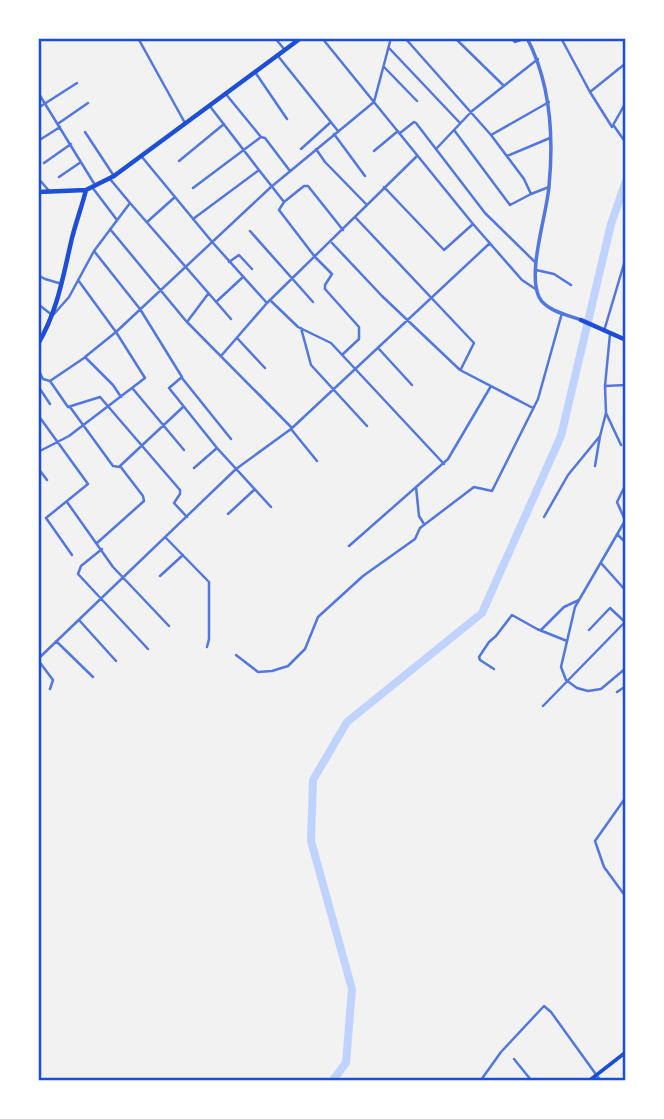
<svg xmlns="http://www.w3.org/2000/svg" width="664" height="1119" font-family="'IBM Plex Sans',sans-serif">
  <rect width="100%" height="100%" fill="#f2f2f2"/>
  <g fill="none" stroke-linecap="round" stroke-linejoin="round">
    <path stroke="#bfd3fe" stroke-width="8" d="M333,1080L346,1063L352,989L311,841L313,780L347,722L482,613L561,436L611,224L626,181"/>
    <path stroke="#5277de" stroke-width="2.5" d="M138,38L185,123
      M275,38L284,49
      M322,38L473,224L522,280L537,290
      M405,38L491,135L549,102
      M431,38L432,40
      M455,38L503,85
      M511,38L515,42L526,38
      M561,38L590,92L612,127L626,102
      M389,48L460,123
      M278,56L338,131
      M384,67L417,101
      M255,72L287,119
      M590,92L626,63
      M225,93L261,137
      M39,94L95,185
      M38,108L77,83
      M59,123L88,103
      M614,126L626,143
      M454,130L510,205L531,194
      M85,132L114,176
      M400,133L414,122L416,123L485,213L535,262
      M334,134L365,176
      M491,135L524,179L531,194L549,187
      M38,141L60,127
      M301,149L331,122
      M316,149L325,162L367,205
      M436,149L472,111L538,59
      M374,151L398,131
      M507,156L550,138
      M142,157L213,243L267,303L417,156
      M179,161L224,124
      M44,163L71,144
      M259,170L284,202L279,210L315,257L332,274L325,285V289L359,327V339L343,354
      M59,177L81,162
      M38,178L50,192
      M110,179L130,203
      M92,187L117,220
      M384,187L444,250L473,224
      M193,188L261,137L265,138L290,171
      M284,202L304,186H308L343,230
      M355,217L474,343L461,369
      M193,219L259,170L209,105
      M147,222L175,197
      M110,229L186,321
      M250,231L313,302
      M332,243L382,296L460,370L533,408
      M94,251L140,309L182,377L169,388L217,448L271,507
      M229,262L239,255L252,269
      M536,270L554,274L571,285
      M38,275L45,279L62,284
      M208,294L187,322L292,428
      M270,300L298,327L331,343L444,464
      M216,302L243,277
      M38,304L52,315
      M54,314L69,297L94,251L130,203L231,319
      M301,328L311,365L367,426
      M604,331L626,257
      M237,338L265,368
      M379,349L412,385
      M221,356L267,303
      M38,369L43,379L50,381L84,358
      M182,378L231,439
      M50,381L68,407L100,397L180,490V494L174,503L187,517
      M38,386L50,404
      M605,386L626,385
      M133,389L184,450
      M121,397L113,385L85,357L116,332L271,187L374,102L391,38
      M626,406V415
      M70,407L113,466L120,467
      M606,413L621,445
      M38,415L88,484L46,518L72,555
      M291,429L317,461
      M38,452L69,436L145,378L116,332L78,280
      M595,466L600,436
      M38,468L47,480
      M194,468L217,448
      M416,487L419,516L424,524
      M67,502L113,567L169,626
      M228,514L254,490
      M544,517L568,475L600,436L606,413L605,386L610,334
      M626,519L575,607L561,667L566,680L577,688L588,691L601,689L626,668
      M625,520L617,502L626,484
      M617,534L626,543
      M165,537L209,582V639L207,647
      M97,543L144,501L143,496L120,466L183,407
      M349,546L448,459L491,386
      M102,549L81,566L78,574L148,649
      M601,563L626,591
      M160,576L183,555
      M79,620L116,661
      M541,630L564,607L579,600
      M589,630L610,608L626,623
      M56,641L93,677
      M236,655L258,672L272,671L288,666L305,649L318,617L363,576L415,539L420,528L474,487L492,491L538,399L562,313
      M38,659L236,469L291,429L490,243
      M38,660L53,680L50,689
      M494,669L480,660L479,657L489,642L496,636L512,615L537,629L567,641
      M617,692L626,686
      M543,706L625,622
      M626,797L595,841L604,867L626,897
      M514,1059L531,1080
      M481,1080L501,1052L544,1006L551,1012L600,1080"/>
    <path stroke="#5277de" stroke-width="3.5" d="M527,38C551,84 554,135 549,186C547,214 527,272 539,297C546,311 568,315 581,320"/>
    <path stroke="#1d4ed8" stroke-width="3.5" d="M590,1080L626,1052"/>
    <path stroke="#1d4ed8" stroke-width="4.5" d="M38,192L86,190L114,176L301,38
      M581,320L626,340
      M38,344C58,310 63,276 72,238C76,222 82,206 86,190"/>
  </g>
  <rect width="664" height="1119" fill="none" stroke="#ffffff" stroke-width="80"/>
  <rect x="40" y="40" width="584" height="1039" fill="none" stroke="#1d4ed8" stroke-width="2.5"/>
</svg>
